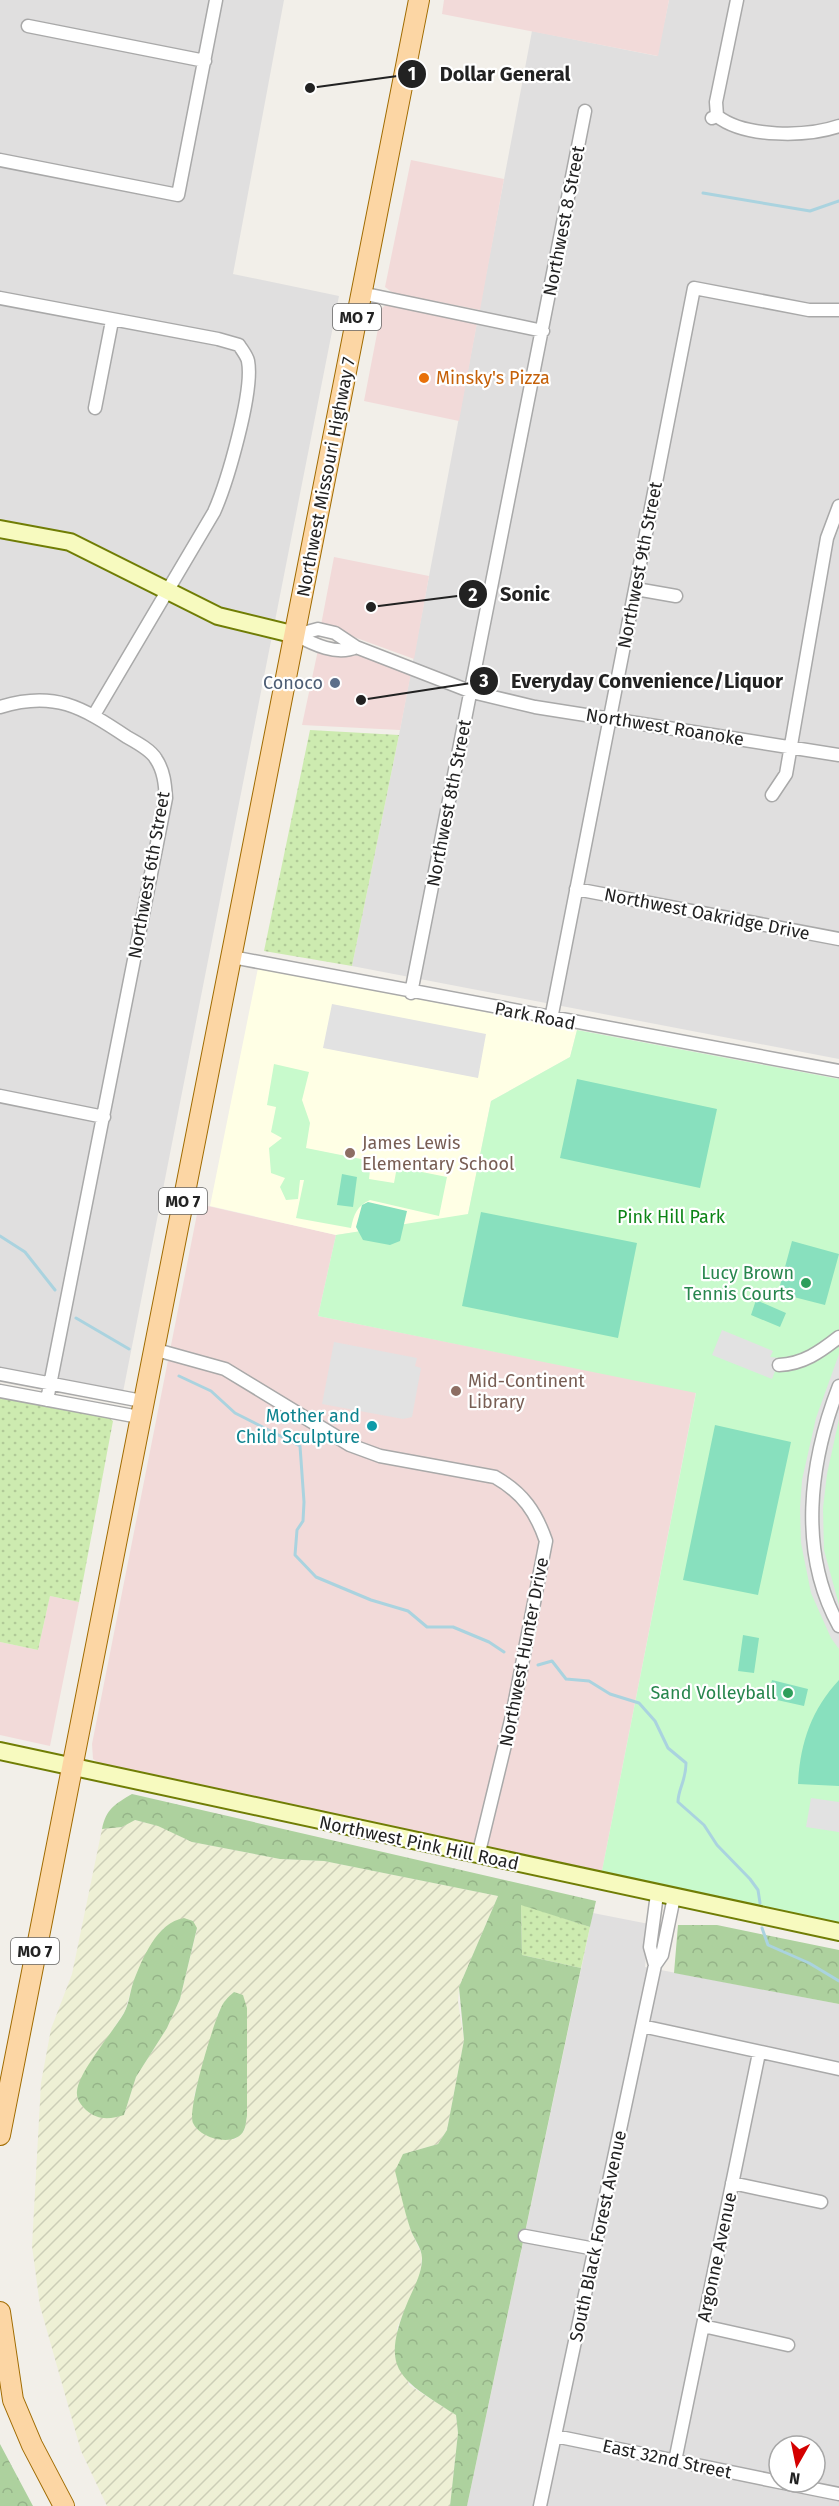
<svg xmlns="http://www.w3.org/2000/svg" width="839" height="2506" font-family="'Fira Sans',sans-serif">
  <defs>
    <pattern id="farmland-furrows" width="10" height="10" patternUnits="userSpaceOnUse" patternTransform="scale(1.5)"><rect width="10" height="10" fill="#eef0d5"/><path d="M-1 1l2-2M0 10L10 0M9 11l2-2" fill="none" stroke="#ccceb7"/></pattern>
    <pattern id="grass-dots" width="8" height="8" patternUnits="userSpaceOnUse" patternTransform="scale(1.5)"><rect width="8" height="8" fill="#cdebb0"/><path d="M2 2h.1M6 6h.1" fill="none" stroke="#b0c997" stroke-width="1.8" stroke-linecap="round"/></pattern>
    <pattern id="forest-crowns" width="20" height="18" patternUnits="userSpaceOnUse" patternTransform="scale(1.5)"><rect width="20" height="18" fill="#add19e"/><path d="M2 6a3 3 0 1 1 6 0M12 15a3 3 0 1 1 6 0" fill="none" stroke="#95b388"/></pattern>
  </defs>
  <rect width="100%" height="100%" fill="#f2efe9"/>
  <path fill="#e0dfdf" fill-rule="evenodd" d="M0,0H284L233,274L339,296L123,1392L0,1369Z
    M669,0H839V1059L352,966L399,735L532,31L657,56Z
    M593,1913L649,1924L645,1967L839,2004V2506H467ZM779,2446H815V2482H779Z"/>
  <path fill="#f2dad9" d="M444,0H669L658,56L442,14Z
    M411,160L504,179L480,310L393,293L385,287Z
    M386,305L477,323L459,421L364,401L382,308Z
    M334,557L429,576L414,659L321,625Z
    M318,650L366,657L411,673L400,730L302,725Z
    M199,1204L336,1235L318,1316L696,1392L602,1871L100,1763L93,1759L92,1744Z
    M50,1596L79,1602L50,1746L0,1735V1642L38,1650Z"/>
  <path fill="#ffffe5" d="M258,968L577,1030L570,1057L491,1101L468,1215L336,1235L210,1206Z"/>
  <path fill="url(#farmland-furrows)" fill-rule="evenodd" d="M134,1820L159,1826L192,1842L280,1859L324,1861L498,1896L459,1987L458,2002L464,2040L447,2130L438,2144L403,2154L410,2229L422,2255L420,2276L397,2328L409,2385L456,2415L458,2433L450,2506H107L81,2451L40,2306L32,2246L41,2083L51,2029L72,1974L102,1829L122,1827ZM163,1928L197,1929L180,1999L167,2028L136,2077L124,2115L83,2075L125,2011L133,1983ZM234,1992L247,2008V2116L244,2131L234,2140L194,2096L219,2011Z"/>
  <path fill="url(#grass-dots)" d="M310,730L399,735L352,966L264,951Z
    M0,1397L106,1416L113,1421L79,1602L50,1596L38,1650L0,1642Z
    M521,1904L590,1927L581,1968L522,1955Z"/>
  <path fill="url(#forest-crowns)" d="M132,1794L596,1901L590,1927L521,1905L522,1955L581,1968L467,2506H450L458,2433L456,2415C399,2378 379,2371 408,2301C414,2287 422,2274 422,2258C422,2248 413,2238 410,2228C404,2210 400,2190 395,2171L403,2154L438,2144L447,2130L464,2040L459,1987L498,1896L324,1861L280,1859L192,1842L158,1826L135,1820L122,1827L102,1829C106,1809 115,1804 132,1794Z
    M184,1918L193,1921L197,1928L180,1999L167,2028L136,2077L124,2115C111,2119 98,2121 86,2110C81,2105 76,2099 77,2091C79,2071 113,2032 124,2013C129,2004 130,1992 133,1983C142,1959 157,1922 184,1918Z
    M678,1925H717L839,1950V2004L674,1973Z
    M234,1992L243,1995L247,2008V2116C246,2120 246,2126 244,2130C236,2148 200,2139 193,2123C187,2110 213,2025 220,2010C223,2002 228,1997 234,1992Z
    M0,2444L33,2506H0Z"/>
  <path fill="#c8facc" d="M577,1030L839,1079V1926L602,1871L696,1393L318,1316L336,1235L468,1214L491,1101L570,1057Z
    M274,1064L309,1072L302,1100L310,1123L306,1148L371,1161L369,1179L394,1183L397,1167L447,1177L439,1216L370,1200C357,1206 354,1214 351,1228L296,1218L304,1180H300L298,1199L286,1200L280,1187L285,1178L271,1173L269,1148L282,1138L271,1132L276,1107L267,1105Z"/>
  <path fill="#88e0be" d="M577,1079L717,1109L700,1188L560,1158Z
    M342,1174L357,1177L353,1207L337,1205Z
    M368,1202L407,1211L400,1241L390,1245L363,1240L356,1227L362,1205Z
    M481,1212L637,1243L618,1338L462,1306Z
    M792,1241L839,1254L825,1305L778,1293Z
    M756,1300L786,1313L780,1327L751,1315Z
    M715,1425L791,1442L758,1595L683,1580Z
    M743,1635L759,1638L754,1673L738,1671Z
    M772,1680L808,1689L804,1706L768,1698Z
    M839,1680V1786L798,1784C800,1744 811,1710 839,1680Z"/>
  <path fill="#e2e2e2" d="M332,1004L486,1034L478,1078L323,1048Z
    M722,1330L773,1351L770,1357L780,1358L772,1379L712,1355Z
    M334,1342L417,1358L415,1366L421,1368L412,1417L403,1419L322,1404Z
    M839,1354V1419L827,1474L823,1508L824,1550L839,1605V1649L831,1638L811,1593L801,1543L800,1508L802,1480L816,1418Z
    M811,1798L839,1802V1832L806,1827Z"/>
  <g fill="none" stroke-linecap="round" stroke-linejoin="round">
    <path stroke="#aad3df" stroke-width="3" d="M703,193L810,211L839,201
      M0,1236L25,1252L55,1290
      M76,1318L129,1349
      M179,1376L211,1391L235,1413L300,1446L304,1502L303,1521L297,1530L295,1555L316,1577L371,1600L408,1611L427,1627H453L489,1642L504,1652
      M538,1665L552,1661L566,1679L589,1681L610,1694L639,1703L655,1721L668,1748L686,1763C686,1781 678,1789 678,1802L704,1825L717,1845L750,1879L758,1890L760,1903
      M762,1928L768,1945L809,1963L839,1981"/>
    <defs>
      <path id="street" d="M28,26L205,61
        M717,116L716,102L737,0
        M712,118L717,116C745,138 807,137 839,126
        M0,160L178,195L216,0
        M361,293L543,331
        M0,298L218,339L239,345C242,350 247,356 248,361C254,391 227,483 214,512L94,715
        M95,408L112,321
        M636,589L676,596
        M296,635L318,629L335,633L356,647L472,692L535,707L839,755
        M296,635C313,644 337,656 356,647
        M0,707C54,690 82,707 127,737C136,742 151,750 156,759C164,771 165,784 166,798L47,1400
        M772,795L786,774L827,538L839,506
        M576,889L839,939
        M232,957L839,1071
        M411,993L585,111
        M551,1019L694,288L809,310H839
        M0,1096L104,1117
        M153,1349L225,1369L350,1445L380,1456L495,1477C523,1493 536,1512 546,1541L512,1716L478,1856
        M779,1365C803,1364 820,1352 839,1337
        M0,1374L142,1401
        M839,1386C809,1463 798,1552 839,1626
        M0,1391L139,1417
        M655,1965L650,1947L657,1894
        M642,2026L839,2069
        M732,2183L821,2202
        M525,2236L595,2249
        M703,2326L788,2345
        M555,2436L779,2482
        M675,2461L759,2053
        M779,2482L839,2494
        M540,2506L655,1965L662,1955L674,1897"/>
      <path id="secondary" d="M0,529L70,542L218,616L296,635
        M0,1751L839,1932"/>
      <path id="primary" d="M0,2135C136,1423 281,712 419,0
        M0,2312L13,2400L32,2445L64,2506"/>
    </defs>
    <use href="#street" stroke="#a9a9a9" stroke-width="15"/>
    <use href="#secondary" stroke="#707d05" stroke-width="20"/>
    <use href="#primary" stroke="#a06b00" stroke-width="22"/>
    <use href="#street" stroke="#fff" stroke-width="12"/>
    <use href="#secondary" stroke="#f7fabf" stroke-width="16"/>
    <use href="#primary" stroke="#fcd6a4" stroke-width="20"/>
  </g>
  <circle fill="#e8710a" stroke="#fff" stroke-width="2" cx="424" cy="378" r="6"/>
  <circle fill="#5c6f8a" stroke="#fff" stroke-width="2" cx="335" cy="683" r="6"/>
  <g fill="#8d6e63" stroke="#fff" stroke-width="2">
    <circle cx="350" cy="1153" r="6"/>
    <circle cx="456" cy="1391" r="6"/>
  </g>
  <g fill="#2e9e5b" stroke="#fff" stroke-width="2">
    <circle cx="806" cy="1283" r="6"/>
    <circle cx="788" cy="1693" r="6"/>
  </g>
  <circle fill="#0f9aa8" stroke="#fff" stroke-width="2" cx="372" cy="1426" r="6"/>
  <g text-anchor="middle" stroke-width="4.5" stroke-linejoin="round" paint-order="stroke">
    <g fill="#fff" stroke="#646464" stroke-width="1.5">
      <rect x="333" y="304" width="48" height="26" rx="4.5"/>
      <rect x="159" y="1188" width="48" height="26" rx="4.5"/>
      <rect x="11" y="1938" width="48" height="26" rx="4.5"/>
    </g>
    <g font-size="16" font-weight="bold" fill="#222">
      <text x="357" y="323">MO 7</text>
      <text x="183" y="1207">MO 7</text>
      <text x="35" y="1957">MO 7</text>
    </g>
    <g font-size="18" fill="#222" stroke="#fff">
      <text transform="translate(564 221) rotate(-79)" y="6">Northwest 8 Street</text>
      <text transform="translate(326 477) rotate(-79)" y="6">Northwest Missouri Highway 7</text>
      <text transform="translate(640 565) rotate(-79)" y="6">Northwest 9th Street</text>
      <text transform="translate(665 727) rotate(9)" y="6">Northwest Roanoke</text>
      <text transform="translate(449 803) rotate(-79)" y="6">Northwest 8th Street</text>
      <text transform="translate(149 875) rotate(-80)" y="6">Northwest 6th Street</text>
      <text transform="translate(707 914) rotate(11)" y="6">Northwest Oakridge Drive</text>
      <text transform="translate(535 1016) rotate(11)" y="6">Park Road</text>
      <text transform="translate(524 1652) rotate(-79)" y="6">Northwest Hunter Drive</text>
      <text transform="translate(419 1843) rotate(12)" y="6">Northwest Pink Hill Road</text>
      <text transform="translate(598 2236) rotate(-78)" y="6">South Black Forest Avenue</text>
      <text transform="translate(717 2257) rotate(-78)" y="6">Argonne Avenue</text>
      <text transform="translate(667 2459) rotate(12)" y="6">East 32nd Street</text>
    </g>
    <g font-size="18" fill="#c56008" stroke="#fff" text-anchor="start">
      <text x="436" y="384">Minsky's Pizza</text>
    </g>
    <g font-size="18" fill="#4e5e75" stroke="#fff" text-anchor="end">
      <text x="323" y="689">Conoco</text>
    </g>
    <g font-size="18" fill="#785e54" stroke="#fff" text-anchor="start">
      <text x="362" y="1149">James Lewis<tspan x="362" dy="21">Elementary School</tspan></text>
      <text x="468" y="1387">Mid-Continent<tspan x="468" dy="21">Library</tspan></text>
    </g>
    <g font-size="18" fill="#0c8416" stroke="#fff">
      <text x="671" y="1223">Pink Hill Park</text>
    </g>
    <g font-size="18" fill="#27864d" stroke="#fff" text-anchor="end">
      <text x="794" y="1279">Lucy Brown<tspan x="794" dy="21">Tennis Courts</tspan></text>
      <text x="776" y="1699">Sand Volleyball</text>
    </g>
    <g font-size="18" fill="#0d838f" stroke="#fff" text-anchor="end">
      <text x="360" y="1422">Mother and<tspan x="360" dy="21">Child Sculpture</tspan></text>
    </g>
  </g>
  <path fill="none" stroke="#222" stroke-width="2" d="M310 88L412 74M371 607L473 594M361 700L484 681"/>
  <g fill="#222" stroke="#fff" stroke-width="2">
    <circle cx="310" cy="88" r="6"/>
    <circle cx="371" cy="607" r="6"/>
    <circle cx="361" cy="700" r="6"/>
    <circle cx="412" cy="74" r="15"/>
    <circle cx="473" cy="594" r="15"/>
    <circle cx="484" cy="681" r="15"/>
  </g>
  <g font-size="18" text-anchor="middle" font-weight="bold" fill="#fff">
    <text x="412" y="80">1</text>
    <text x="473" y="601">2</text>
    <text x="484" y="687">3</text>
  </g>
  <g font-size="20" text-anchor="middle" font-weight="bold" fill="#222" stroke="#fff" stroke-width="4.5" stroke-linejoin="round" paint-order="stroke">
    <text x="505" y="81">Dollar General</text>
    <text x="525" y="601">Sonic</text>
    <text x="647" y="688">Everyday Convenience/Liquor</text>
  </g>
  <g transform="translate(797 2464) rotate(189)"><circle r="28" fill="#ffffff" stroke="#a7a7a7" stroke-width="1.5"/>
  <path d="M0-4.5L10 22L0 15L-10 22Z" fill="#d40000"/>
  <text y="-9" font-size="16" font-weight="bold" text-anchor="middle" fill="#222222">N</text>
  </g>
</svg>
